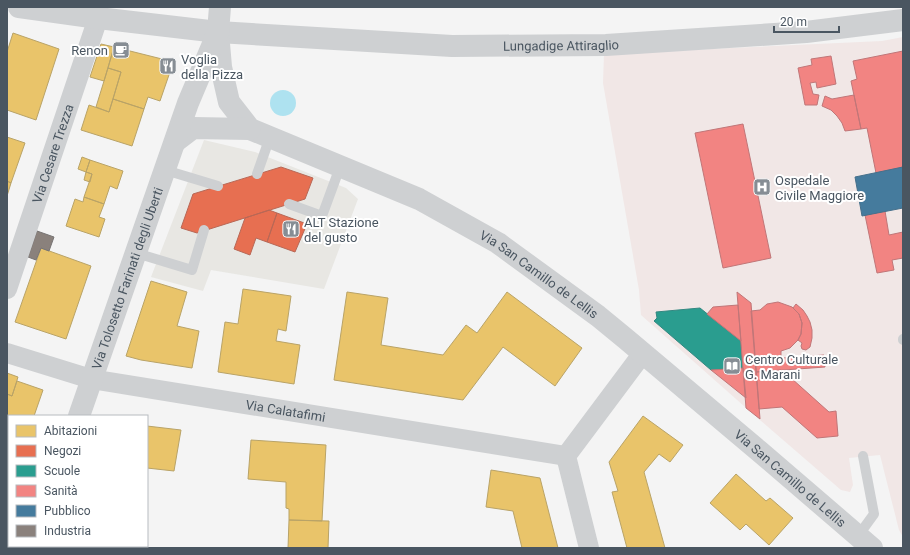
<svg xmlns="http://www.w3.org/2000/svg" width="910" height="555" font-family="Roboto,sans-serif">
  <rect width="100%" height="100%" fill="#f4f4f4"/>
  <path fill="#e8e7e3" d="M204,140L255,152L346,188L358,199L324,289L211,270L203,291L151,277Z"/>
  <path fill="#f1e7e6" d="M903,37V537L899,530L880,455L849,458L853,485L850,492L841,490L753,414L641,315L639,290L603,83L604,54L882,41Z"/>
  <path fill="#aee2f0" d="M270 103a13 13 0 1 1 26 0a13 13 0 1 1-26 0Z"/>
  <path fill="#e9c46a" stroke="#b9a367" d="M13,33L59,49L36,120L7,110V52Z
    M101,44L114,47L104,81L90,77Z
    M114,47L166,60L171,69L160,101L148,97L144,109L113,99L121,72L108,68Z
    M108,68L121,72L109,112L96,107Z
    M113,99L144,109L132,146L81,130L89,105L109,112Z
    M7,137L25,143L11,183L7,181Z
    M82,157L90,160L86,172L78,169Z
    M90,160L123,171L117,189L110,186L104,204L84,197L92,174L86,172Z
    M86,172L92,174L90,182L84,180Z
    M7,181L11,183L7,196Z
    M84,197L104,204L99,217L105,219L99,237L66,226L75,199L83,202Z
    M41,248L91,266L66,339L15,322Z
    M151,281L187,292L177,326L199,331L192,368L141,360L126,356Z
    M243,289L291,296L286,331L278,329L276,341L300,345L294,384L218,372L225,322L238,324Z
    M347,292L388,298L381,345L443,355L466,325L477,333L507,292L582,348L555,386L503,347L463,400L334,380Z
    M7,373L18,377L12,396L7,394Z
    M17,381L43,390L34,416H9V455L7,454V394L12,396Z
    M643,416L683,445L670,462L659,454L644,472L665,548H627L612,492L618,491L609,462Z
    M147,426L181,430L174,471L147,468Z
    M251,440L326,445L322,521L289,520V509L286,508V482L248,479Z
    M491,470L540,478L558,548H522L513,511L486,507Z
    M736,474L766,501L770,498L793,518L769,545L746,524L740,530L710,503Z
    M289,520L329,521L328,548H288Z"/>
  <path fill="#e76f51" stroke="#b86856" d="M281,167L313,178L305,199L197,233L181,228L193,194Z
    M269,210L277,213L267,242L256,238L250,255L234,249L245,218Z
    M277,213L307,224L295,252L267,242Z"/>
  <path fill="#2a9d8f" stroke="#348881" d="M700,308L741,341L743,368L711,370L654,321L657,318L656,312Z"/>
  <path fill="#f28482" stroke="#c07678" d="M903,51V167L876,173L867,128L861,129L851,81L857,79L853,61Z
    M831,56L836,84L817,88L816,82L810,83L813,94L819,95L817,105H805L798,68L812,65L811,59Z
    M854,95L861,129L845,131L842,123L837,116L831,110L822,106L825,96L832,99Z
    M743,124L771,258L723,268L695,133Z
    M885,211L889,235L903,232V258L892,260L894,270L877,273L865,215Z
    M737,292L751,303L760,419L746,408Z
    M778,302L792,307L799,314L802,323L801,334L798,340L790,348L781,351V358L755,360L751,311L760,310L767,304Z
    M796,304L803,310L807,316L810,322L812,330V338L810,347L806,350L802,349L801,346L802,343L798,340L801,334L802,323L799,314L793,308Z
    M738,305L741,341L707,314L713,307Z
    M824,355L825,367L756,372L755,360Z
    M743,368L746,398L711,370Z
    M781,370V379L791,378L829,412L836,411L838,436L817,438L782,407L759,409L756,372Z"/>
  <path fill="#457b9d" stroke="#46708b" d="M903,167V208L862,216L855,177Z"/>
  <path fill="#8a817c" stroke="#777474" d="M37,231L54,237L49,251L41,248L36,260L28,257Z"/>
  <g fill="none" stroke-linecap="round" stroke-linejoin="round">
    <path stroke="#ced0d2" stroke-width="10" d="M165,170L218,186
      M257,174L270,137
      M289,204L322,216L340,167
      M136,253L192,270L204,230
      M903,340V339
      M858,536L874,514L863,456"/>
    <g stroke="#ced0d2" stroke-width="20">
      <path id="s1" d="M7,289L98,18"/>
      <path id="s2" d="M7,353L91,379L566,456"/>
      <path d="M589,548L566,456L643,353"/>
    </g>
    <g stroke="#ced0d2" stroke-width="22">
      <path id="s3" d="M19,7L98,18L218,32L452,46L606,45L806,32L903,20"/>
      <path id="s4" d="M218,32L221,67L229,102L250,129L419,199L498,243L598,316L626,339L759,451L872,548"/>
      <path d="M176,141L193,128L250,129"/>
      <path id="s5" d="M79,416L188,103L218,32L220,7"/>
      <path d="M32,548L33,546"/>
    </g>
  </g>
  <defs>
    <symbol id="cafe-square" viewBox="-11 -11 22 22"><rect x="-9" y="-9" width="18" height="18" rx="4" fill="#868d94" stroke="#fff"/><path d="M-5.5-4.5H6V0H3Q3 3.5 0 3.5H-2.5Q-5.5 3.5-5.5 0ZM3-3.2v2h1.7v-2ZM-6 4.5H4V6H-6Z" fill="#fff"/></symbol>
    <symbol id="restaurant-square" viewBox="-11 -11 22 22"><rect x="-9" y="-9" width="18" height="18" rx="4" fill="#868d94" stroke="#fff"/><path d="M-5-6h1v4h1v-4h1v4h1v-4h1v5L-1.5 .5V6h-2V.5L-5-1ZM5-6V6H3V1.5H1.5Q1.5-4 5-6Z" fill="#fff"/></symbol>
    <symbol id="hospital-square" viewBox="-11 -11 22 22"><rect x="-9" y="-9" width="18" height="18" rx="4" fill="#868d94" stroke="#fff"/><path d="M-5-5h3v3.5h4V-5h3V5h-3V1.5h-4V5h-3Z" fill="#fff"/></symbol>
    <symbol id="library-square" viewBox="-11 -11 22 22"><rect x="-9" y="-9" width="18" height="18" rx="4" fill="#868d94" stroke="#fff"/><path d="M-6-4Q-3-5.5-.7-3.5V5Q-3 3-6 4ZM6-4Q3-5.5 .7-3.5V5Q3 3 6 4Z" fill="#fff"/></symbol>
  </defs>
  <g fill-rule="evenodd">
    <use href="#cafe-square" x="111" y="40" width="20" height="20"/>
    <use href="#restaurant-square" x="158" y="56" width="20" height="20"/>
    <use href="#hospital-square" x="752" y="177" width="20" height="20"/>
    <use href="#restaurant-square" x="281" y="219" width="20" height="20"/>
    <use href="#library-square" x="722" y="356" width="20" height="20"/>
  </g>
  <g text-anchor="middle" stroke-width="4" stroke-linejoin="round" paint-order="stroke">
    <g font-size="13" fill="#4a5661" stroke="#fff">
      <text dy="5" stroke="none"><textPath href="#s3" startOffset="544">Lungadige Attiraglio</textPath></text>
      <text dy="5" stroke="none"><textPath href="#s1" startOffset="143">Via Cesare Trezza</textPath></text>
      <text dy="5" stroke="none"><textPath href="#s4" startOffset="430">Via San Camillo de Lellis</textPath></text>
      <text dy="5" stroke="none"><textPath href="#s5" startOffset="146">Via Tolosetto Farinati degli Uberti</textPath></text>
      <text dy="5" stroke="none"><textPath href="#s2" startOffset="285">Via Calatafimi</textPath></text>
      <text dy="5" stroke="none"><textPath href="#s4" startOffset="754">Via San Camillo de Lellis</textPath></text>
    </g>
    <g font-size="13" fill="#4a5661" stroke="#fff" text-anchor="start">
      <text x="108" y="55" text-anchor="end">Renon</text>
      <text x="181" y="64">Voglia<tspan x="181" dy="15">della Pizza</tspan></text>
      <text x="775" y="185">Ospedale<tspan x="775" dy="15">Civile Maggiore</tspan></text>
      <text x="304" y="227">ALT Stazione<tspan x="304" dy="15">del gusto</tspan></text>
      <text x="745" y="364">Centro Culturale<tspan x="745" dy="15">G. Marani</tspan></text>
    </g>
  </g>
  <rect width="910" height="555" fill="none" stroke="#4a5661" stroke-width="16"/>
  <rect x="8" y="415" width="140" height="132" fill="#ffffff" stroke="#b7bbc0"/>
  <rect x="16" y="425" width="20" height="12" fill="#e9c46a" stroke="#b7bbc0"/>
  <text x="44" y="435" font-size="12" fill="#4a5661">Abitazioni</text>
  <rect x="16" y="445" width="20" height="12" fill="#e76f51" stroke="#b7bbc0"/>
  <text x="44" y="455" font-size="12" fill="#4a5661">Negozi</text>
  <rect x="16" y="465" width="20" height="12" fill="#2a9d8f" stroke="#b7bbc0"/>
  <text x="44" y="475" font-size="12" fill="#4a5661">Scuole</text>
  <rect x="16" y="485" width="20" height="12" fill="#f28482" stroke="#b7bbc0"/>
  <text x="44" y="495" font-size="12" fill="#4a5661">Sanità</text>
  <rect x="16" y="505" width="20" height="12" fill="#457b9d" stroke="#b7bbc0"/>
  <text x="44" y="515" font-size="12" fill="#4a5661">Pubblico</text>
  <rect x="16" y="525" width="20" height="12" fill="#8a817c" stroke="#b7bbc0"/>
  <text x="44" y="535" font-size="12" fill="#4a5661">Industria</text>
  <path d="M774 26v6h65v-6" fill="none" stroke="#4a5661" stroke-width="2"/>
  <text x="780" y="26" font-size="12" fill="#4a5661" stroke="#ffffff" stroke-width="3" paint-order="stroke">20 m</text>
</svg>
